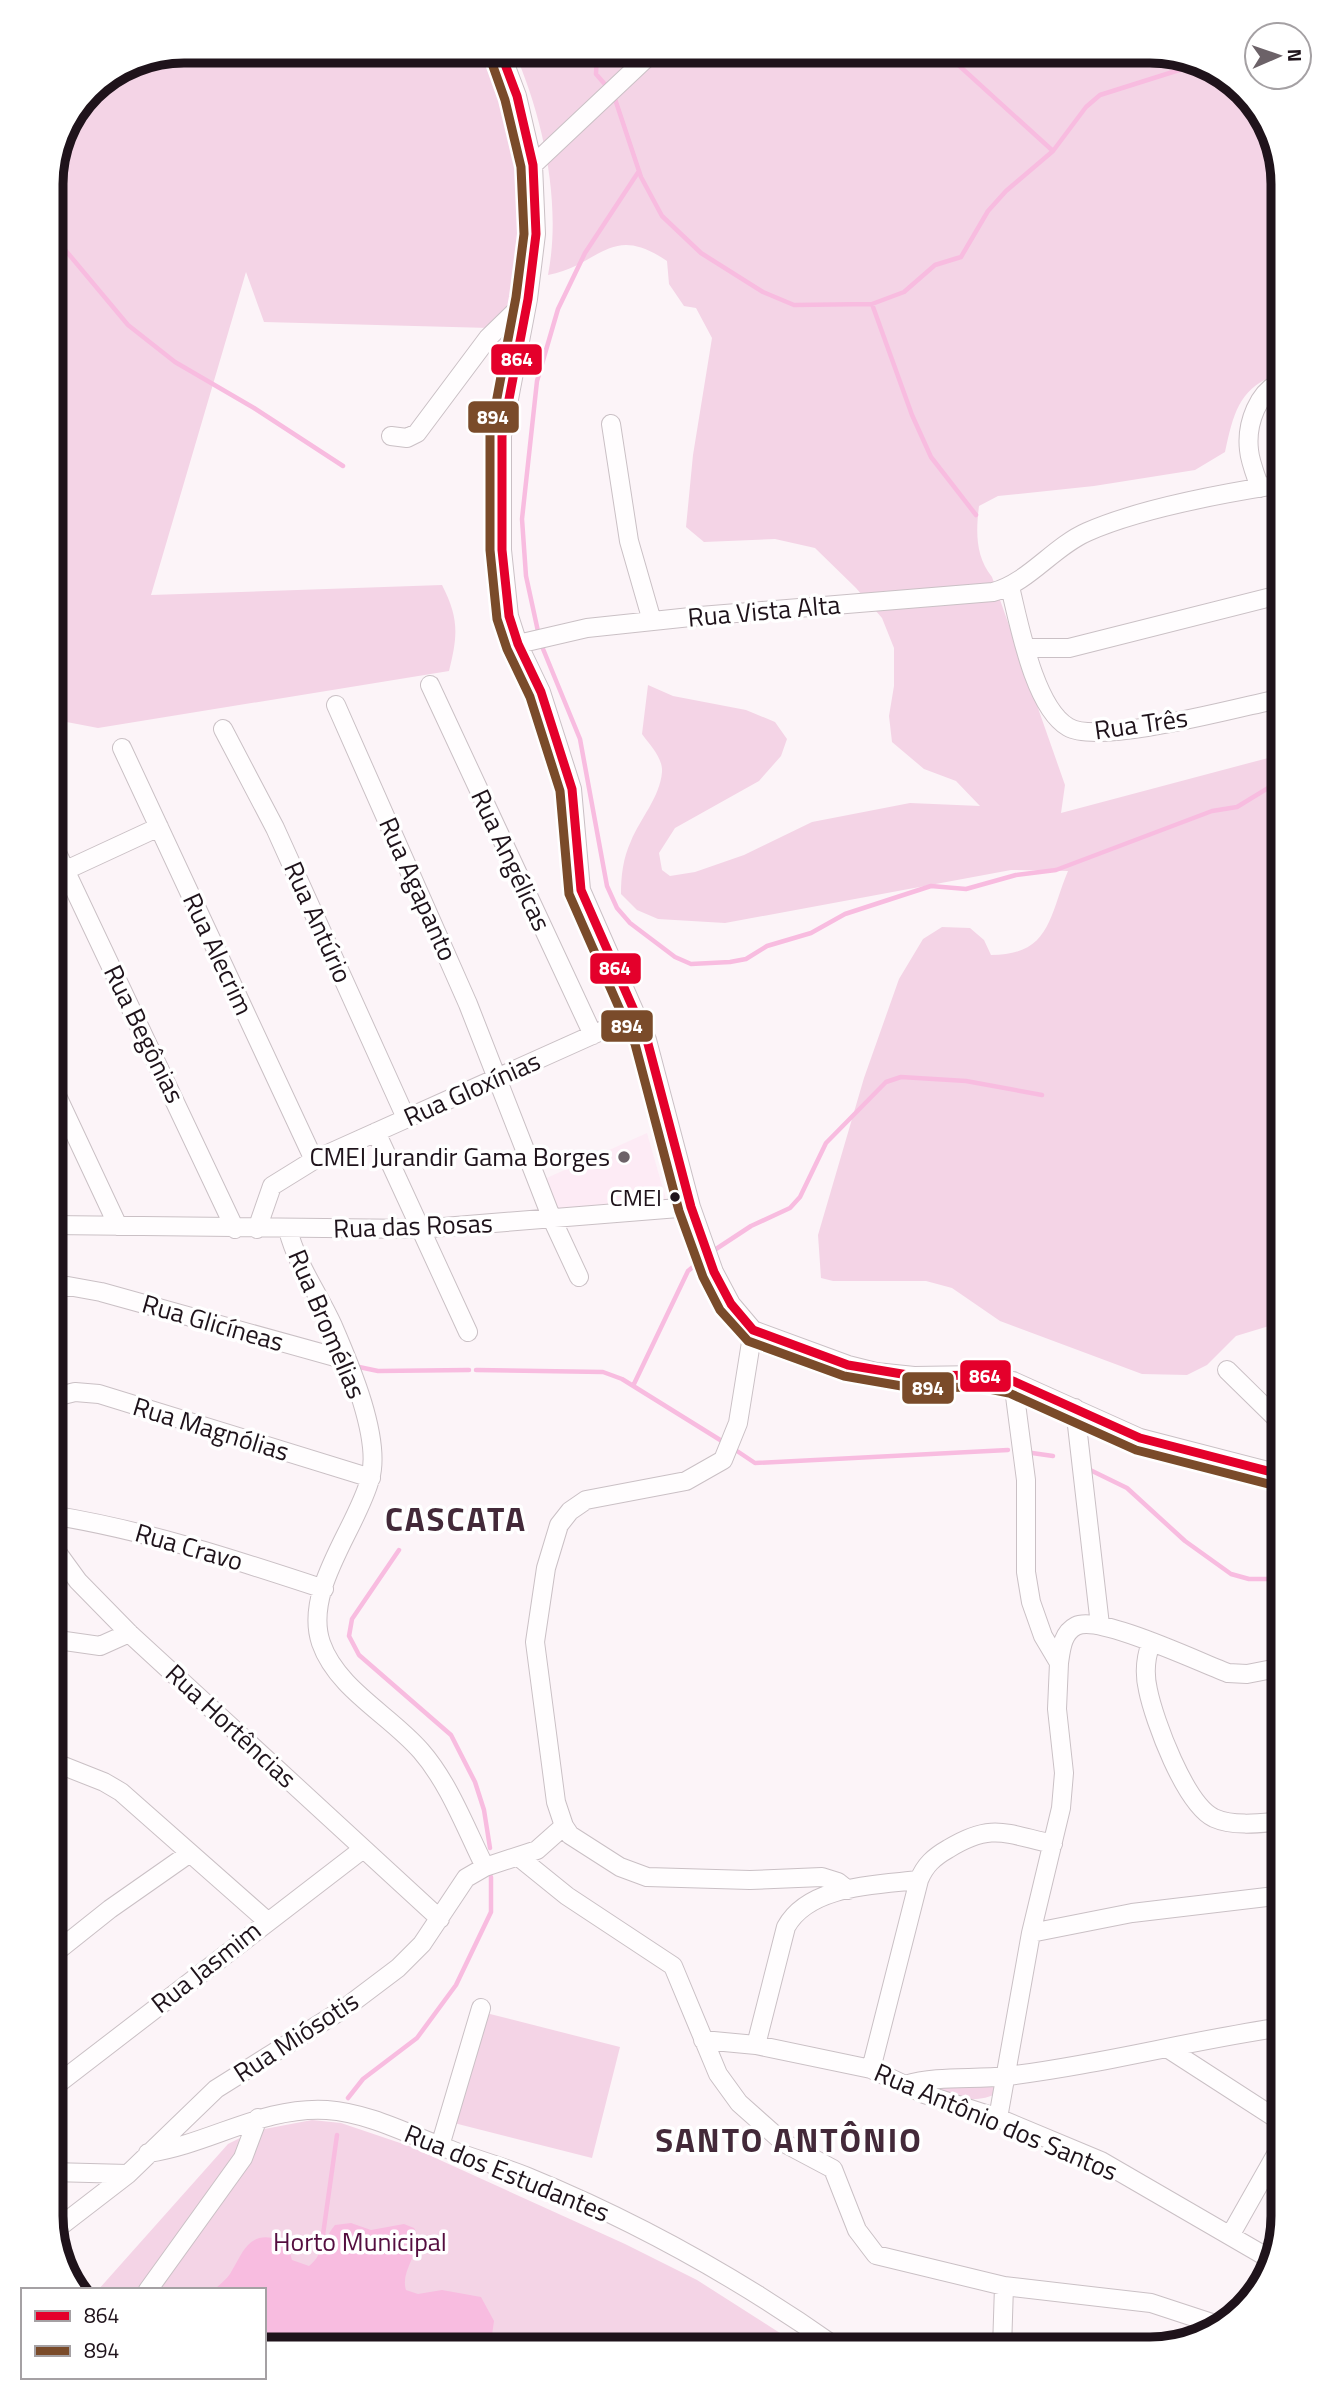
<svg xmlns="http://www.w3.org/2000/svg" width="1334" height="2400" font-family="'Titillium Web',sans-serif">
  <rect width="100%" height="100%" fill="#fcf4f8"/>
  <path fill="#fdebf5" d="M647,1133L668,1206L549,1209L540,1181Z"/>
  <path fill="#f4d4e6" d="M184,51H492L520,133L531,212L524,294L490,328L264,322L246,272L151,595L442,585C459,618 458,635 449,671L98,728L51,719V175L90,89L133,61Z
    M514,51H1159L1231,78L1273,133L1283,184V372C1240,386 1234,410 1225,452L1195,470L1094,486L998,496L979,506C976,531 975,556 992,577L1065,785L1061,813L1283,754V1294L1269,1326L1236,1336L1207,1365L1187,1375L1142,1374L1000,1321L952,1288L926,1281H833L821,1278L818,1235L864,1078L899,979L923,939L942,927L970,928L984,940L991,955C1051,955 1049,916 1068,871L1011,870L725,923L658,919L637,910L621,894C621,876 623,858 631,841C640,819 660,797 662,772C663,758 650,745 642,734L648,685L673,696L746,710L775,722L787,739L781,756L759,781L675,828L659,853L662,870L670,876L695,872L744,855L812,822L910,803L980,806L956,781L924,769L892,742L889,716L894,686V648L882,618L856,588L815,548L775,539L704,542L686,527L693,455L712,338L696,308L684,306L669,284L667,261C610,222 601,265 548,275C562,203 543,117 514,51Z
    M482,2012L620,2047L592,2158L454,2123Z
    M996,2082L998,2093C975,2105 954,2097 930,2090L929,2083Z
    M312,2120L341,2123L409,2146L625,2244L697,2280L805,2349H264V2290H98L228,2144L254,2131Z"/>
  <path fill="#f8bce0" d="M351,2223L371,2230L404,2224L414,2228C427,2248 399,2268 406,2290L418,2294L442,2290L481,2297L494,2321L490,2349H264V2290H214C219,2285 226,2280 230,2274C241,2257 247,2233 272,2238C287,2240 289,2247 292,2260L309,2266C324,2254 323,2239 335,2225Z"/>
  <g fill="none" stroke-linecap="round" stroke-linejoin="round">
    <path stroke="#f8bce0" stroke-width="4.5" d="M597,51L596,74L609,89
      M943,51L1053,151
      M614,96L641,177L662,216L701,253L763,292L794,305L872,304L904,292L935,265L961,257L988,211L1006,191L1053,151L1086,107L1100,95L1195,65
      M51,233L128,325L175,362L254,408L343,466
      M872,304L912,415L931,457L976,515
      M539,636L526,576L522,519L537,381L558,309L585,253L639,171
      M541,644L580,739L607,886L617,908L630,923L675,957L691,964L730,962L746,959L767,946L811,933L845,914L931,886L966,889L1016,875L1056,870L1212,811L1237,807L1283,779
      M713,1251L751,1226L790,1208L800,1197L826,1143L886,1082L901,1077L966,1081L1042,1095
      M359,1367L378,1371L469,1370
      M476,1370L603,1372L622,1379L725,1443
      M633,1386L688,1271L700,1261
      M734,1449L755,1463L1008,1450
      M1032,1453L1053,1456
      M1086,1468L1127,1488L1185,1541L1231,1574L1249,1579H1283
      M399,1550L352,1619L349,1636L359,1655L451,1735L475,1782L484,1810L490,1848
      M348,2098L363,2079L417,2038L456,1985L491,1912V1877
      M319,2263L337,2135"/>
    <defs>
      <path id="minor" d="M500,51L517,96L533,165L536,234L528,299L502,436V550L509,616L518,644L541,692L572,789L581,890L647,1040L691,1207L714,1272L731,1304L753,1330L848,1365L876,1372L914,1376L980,1375L1013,1381L1140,1438L1283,1475
        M533,165L654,51
        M611,424L629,541L652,621
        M391,436L407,438L417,433L488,338L528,299
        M1260,488C1256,476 1250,462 1249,450C1246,424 1258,390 1283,381
        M1010,587C1019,623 1034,707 1068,727C1099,746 1243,706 1283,698
        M518,644L587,628L700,616L993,592C1028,583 1053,547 1087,532C1139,509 1225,493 1283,484
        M1026,648H1069L1283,594
        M430,685L593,1035
        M336,705L468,1004L552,1219L579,1277
        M223,729L275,828L406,1118
        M122,748L314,1160
        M51,840L235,1229
        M51,877L159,827
        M51,1083L118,1226
        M376,1132L468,1332
        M51,1225L419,1229L691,1207
        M257,1229L272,1186L314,1160L637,1015
        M288,1230C297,1265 318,1293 333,1326C349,1363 382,1439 370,1479C357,1528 303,1590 321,1643C337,1689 390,1715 421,1751C449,1783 466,1829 485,1867
        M51,1290L68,1286L101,1292L346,1360
        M1227,1370L1283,1425
        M51,1398L75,1392L99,1394L371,1478
        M1075,1408L1100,1625
        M51,1515C145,1530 233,1559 324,1589
        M51,1516L54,1548L78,1581L129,1633L440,1919
        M51,1639L100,1646L129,1633
        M1151,1643C1145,1659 1144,1673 1148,1690C1154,1720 1185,1804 1214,1818C1234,1827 1262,1823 1283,1821
        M1059,1663C1061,1650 1062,1633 1076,1626C1099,1614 1201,1663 1228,1673L1247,1674L1283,1667
        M51,1761L104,1782L121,1792L266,1920
        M564,1826L570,1835L620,1867L647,1877L750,1880L822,1877L838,1882L848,1890
        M520,1858L567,1896L673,1966L718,2074L739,2103L784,2143L833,2169L857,2230L876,2255L1004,2286L1151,2303L1218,2325
        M1031,1933L1132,1913L1283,1895
        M51,1956L110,1909L190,1853
        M703,2040L756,2045L871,2069L924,2094L998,2118L1101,2161L1270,2259
        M756,2045L786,1927C809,1885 876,1885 919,1880
        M1167,2048L1283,2123
        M871,2069L919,1880C925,1865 934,1857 948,1849C992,1822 1006,1834 1053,1844
        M905,2085C939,2075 973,2080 1007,2076C1100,2065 1191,2040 1283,2027
        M51,2089L363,1849
        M998,2118L1031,1933L1061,1808L1064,1773L1057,1709L1059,1663L1043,1636L1031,1602L1026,1572V1480L1013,1381
        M440,2146L481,2008
        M148,2153C210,2144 263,2106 327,2110C368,2113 406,2133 443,2147C471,2158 501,2166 528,2177C638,2222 743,2281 839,2349
        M51,2172L128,2174
        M54,2231L128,2174L216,2089L345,2008L398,1968L422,1944L466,1878L485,1867L537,1850L564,1826L556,1802L535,1642L546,1568L559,1525L570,1511L586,1500L686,1481L723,1460L738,1423L753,1330
        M1231,2234L1283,2142
        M148,2290L243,2158L258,2118
        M1002,2349L1004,2286"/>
    </defs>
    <use href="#minor" stroke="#cac0c5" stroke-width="20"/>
    <use href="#minor" stroke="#fffdfe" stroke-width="18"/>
    <defs>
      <path id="bus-1" d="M500,51L517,96L533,165L536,234L528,299L502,436V550L509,616L518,644L541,692L572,789L581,890L647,1040L691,1207L714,1272L731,1304L753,1330L848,1365L914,1376L980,1375L1013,1381L1140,1438L1283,1475"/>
      <path id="bus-2" d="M489,55L505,100L521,167L524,234L516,297L490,435V550L497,619L507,649L530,697L560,791L569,894L635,1044L679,1211L703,1277L720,1310L748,1341L844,1376L913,1388L979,1387L1009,1393L1136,1450L1280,1487"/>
    </defs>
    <use href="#bus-1" stroke="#fff" stroke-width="14"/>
    <use href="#bus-2" stroke="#fff" stroke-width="14"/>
    <use href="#bus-1" stroke="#e4002b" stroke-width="9"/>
    <use href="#bus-2" stroke="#7a4b2a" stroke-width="9"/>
  </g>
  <circle fill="#6c6268" stroke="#fff" stroke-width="2.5" cx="624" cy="1157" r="7"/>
  <circle fill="#1f131b" stroke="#fff" stroke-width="2.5" cx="675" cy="1197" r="6"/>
  <g text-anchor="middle" stroke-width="7" stroke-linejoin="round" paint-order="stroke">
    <g font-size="24" fill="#1f131b" stroke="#fff" text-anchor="end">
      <text x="662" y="1206">CMEI</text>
    </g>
    <g font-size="26" fill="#1f131b" stroke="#fff">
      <text transform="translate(764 611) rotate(-5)" y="9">Rua Vista Alta</text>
      <text transform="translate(1141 724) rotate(-8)" y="9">Rua Três</text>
      <text transform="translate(511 860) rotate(65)" y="9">Rua Angélicas</text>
      <text transform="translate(418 889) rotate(66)" y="9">Rua Agapanto</text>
      <text transform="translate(318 922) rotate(66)" y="9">Rua Antúrio</text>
      <text transform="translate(218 954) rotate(65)" y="9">Rua Alecrim</text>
      <text transform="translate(144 1034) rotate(64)" y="9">Rua Begônias</text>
      <text transform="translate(472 1089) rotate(-24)" y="9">Rua Gloxínias</text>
      <text transform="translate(413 1226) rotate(-2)" y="9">Rua das Rosas</text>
      <text transform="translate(213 1323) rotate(16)" y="9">Rua Glicíneas</text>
      <text transform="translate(327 1324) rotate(67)" y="9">Rua Bromélias</text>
      <text transform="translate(211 1429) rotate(17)" y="9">Rua Magnólias</text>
      <text transform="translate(189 1547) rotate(16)" y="9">Rua Cravo</text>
      <text transform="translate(231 1726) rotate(43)" y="9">Rua Hortências</text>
      <text transform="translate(206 1967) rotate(-38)" y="9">Rua Jasmim</text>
      <text transform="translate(296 2037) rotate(-33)" y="9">Rua Miósotis</text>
      <text transform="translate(996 2122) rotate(23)" y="9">Rua Antônio dos Santos</text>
      <text transform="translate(507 2173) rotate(22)" y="9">Rua dos Estudantes</text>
    </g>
    <g font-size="26" fill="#1f131b" stroke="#fff" text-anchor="end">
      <text x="610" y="1166">CMEI Jurandir Gama Borges</text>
    </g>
    <g font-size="26" fill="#550e40" stroke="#fff">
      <text x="360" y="2251">Horto Municipal</text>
    </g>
    <g font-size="33" font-weight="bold" letter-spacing="2" fill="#432939" stroke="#fff">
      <text x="456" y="1531">CASCATA</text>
      <text x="789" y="2152">SANTO ANTÔNIO</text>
    </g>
  </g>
  <path d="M0 0H1334V2400H0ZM184 63H1150A121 121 0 0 1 1271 184V2216A121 121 0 0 1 1150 2337H184A121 121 0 0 1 63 2216V184A121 121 0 0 1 184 63Z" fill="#fff" fill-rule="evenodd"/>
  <path fill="none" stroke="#1f131b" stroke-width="9" d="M184 63H1150A121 121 0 0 1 1271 184V2216A121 121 0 0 1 1150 2337H184A121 121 0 0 1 63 2216V184A121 121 0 0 1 184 63Z"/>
  <g stroke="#fff" stroke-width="2.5">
    <rect x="490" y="343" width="53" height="33" rx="7" fill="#e4002b"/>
    <rect x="467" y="400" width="53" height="34" rx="7" fill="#7a4b2a"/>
    <rect x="589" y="952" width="53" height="33" rx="7" fill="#e4002b"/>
    <rect x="600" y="1009" width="54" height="34" rx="7" fill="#7a4b2a"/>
    <rect x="959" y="1359" width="53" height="34" rx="7" fill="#e4002b"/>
    <rect x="901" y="1371" width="54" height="34" rx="7" fill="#7a4b2a"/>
  </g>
  <g font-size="19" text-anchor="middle" font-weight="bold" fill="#fff">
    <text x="517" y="366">864</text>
    <text x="493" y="424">894</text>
    <text x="615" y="975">864</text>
    <text x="627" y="1033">894</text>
    <text x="985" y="1383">864</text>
    <text x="928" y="1395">894</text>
  </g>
  <rect x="21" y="2288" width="245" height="91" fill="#ffffff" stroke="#a5a1a4" stroke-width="2"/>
  <rect x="35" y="2311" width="35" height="10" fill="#e4002b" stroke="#a5a1a4" stroke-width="2"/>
  <text x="84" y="2323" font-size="21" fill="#1f131b">864</text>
  <rect x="35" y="2346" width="35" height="10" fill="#7a4b2a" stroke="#a5a1a4" stroke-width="2"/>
  <text x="84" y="2358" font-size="21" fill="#1f131b">894</text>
  <g transform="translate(1278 56) rotate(88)"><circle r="33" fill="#ffffff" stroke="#a5a1a4" stroke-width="2"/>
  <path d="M0-5L12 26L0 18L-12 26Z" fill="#6c6268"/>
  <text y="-10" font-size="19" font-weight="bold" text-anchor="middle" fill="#1f131b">N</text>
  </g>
</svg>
